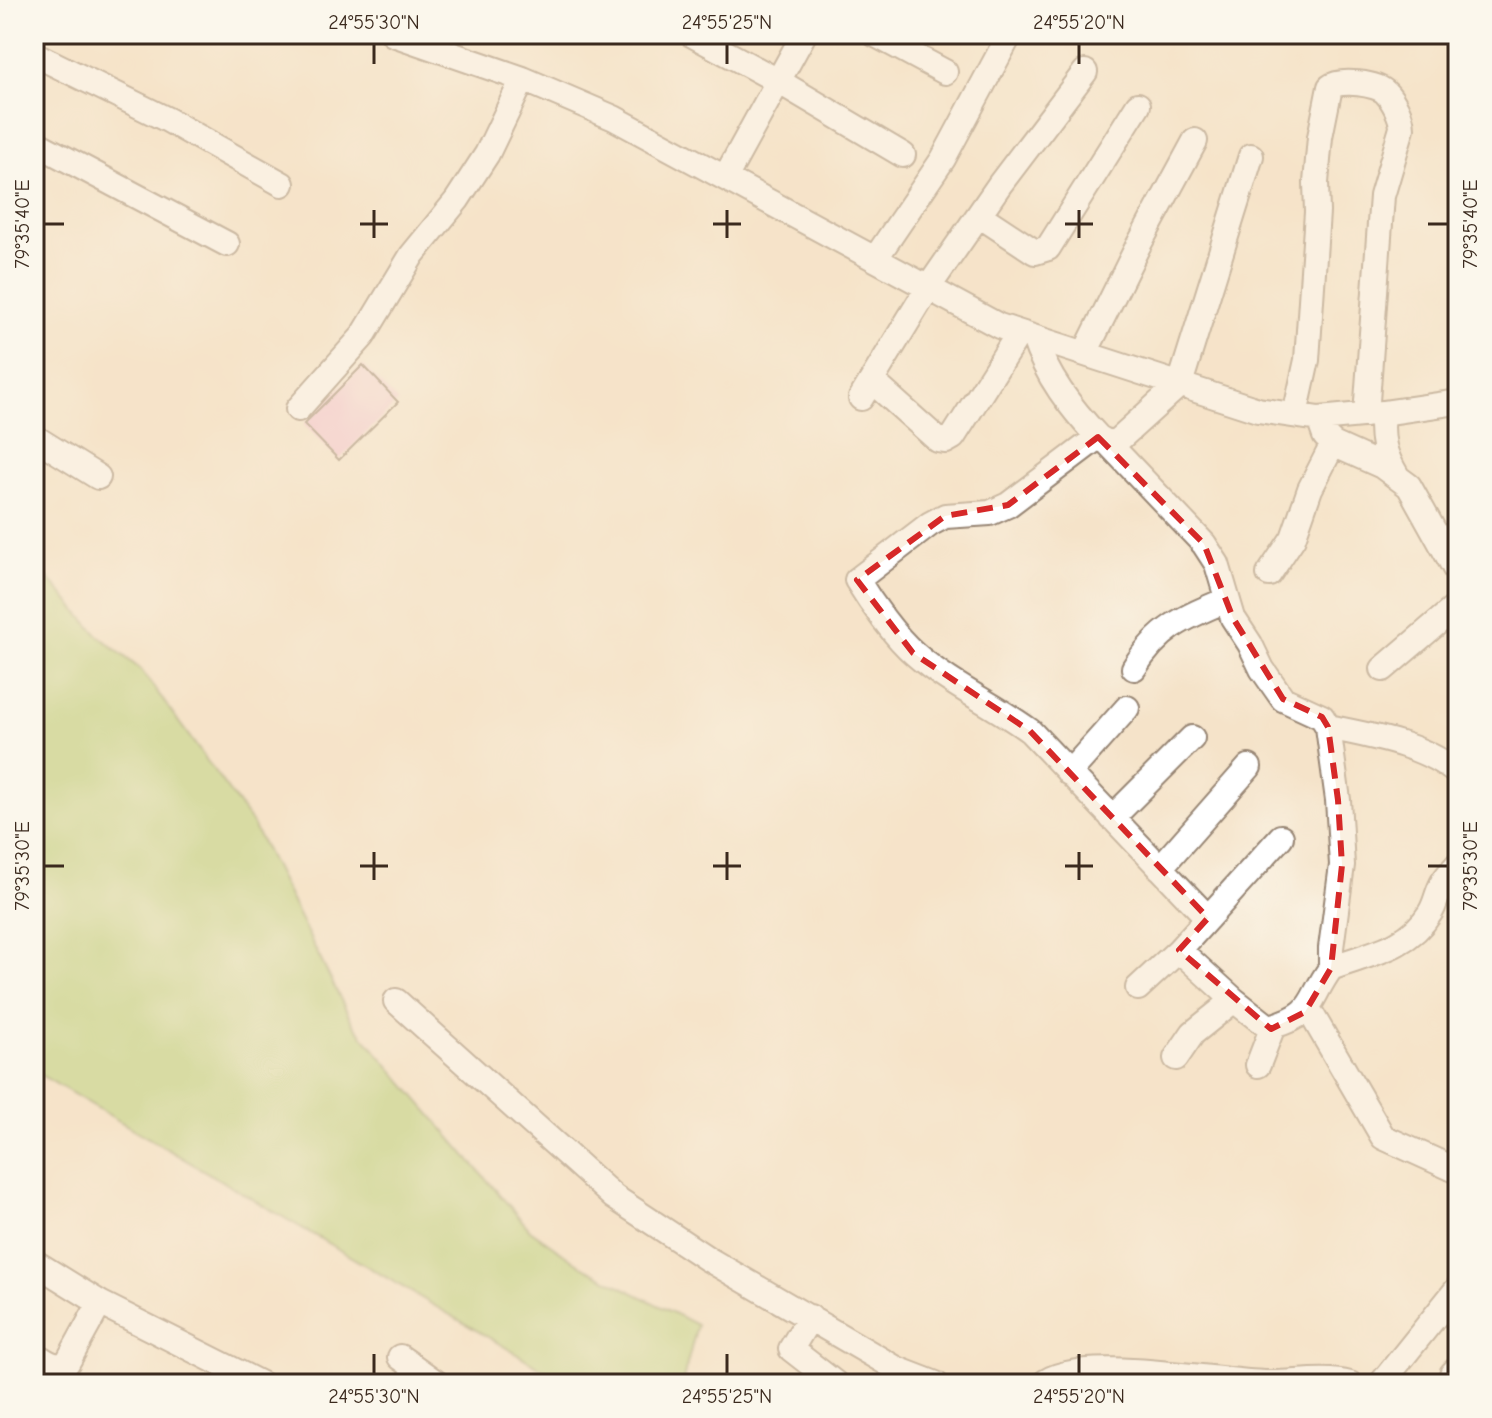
<svg xmlns="http://www.w3.org/2000/svg" width="1492" height="1418" font-family="'Comic Neue',sans-serif">
  <rect width="100%" height="100%" fill="#fbf7ec"/>
  <filter id="ink" filterUnits="userSpaceOnUse"><feTurbulence type="fractalNoise" baseFrequency=".0125" numOctaves="2"/><feDisplacementMap in="SourceGraphic" scale="16" xChannelSelector="R" yChannelSelector="G"/><feConvolveMatrix kernelMatrix="1 2 1 2 8 2 1 2 1" color-interpolation-filters="sRGB"/></filter>
  <filter id="wash" filterUnits="userSpaceOnUse"><feTurbulence type="fractalNoise" baseFrequency=".006" numOctaves="4" result="noise"/><feDisplacementMap in="SourceGraphic" scale="32" xChannelSelector="R" yChannelSelector="G"/><feGaussianBlur stdDeviation="1.8" result="paint"/><feColorMatrix in="noise" values="0 0 0 0 0 0 0 0 0 0 0 0 0 0 0 0 0 1.4 0 .05"/><feComposite in="paint" operator="in"/></filter>
  <g filter="url(#wash)">
    <rect width="100%" height="100%" fill="#f5e3c9"/>
    <path fill="#b4d177" stroke="#787e4a" stroke-width="2" d="M34,562L98,635L141,670L252,823L353,1024L530,1230L583,1267L697,1325L682,1384H568L34,1071Z"/>
    <g id="blocks">
      <path fill="#f1a3ce" d="M363,365L398,402L339,460L304,424Z"/>
    </g>
  </g>
  <g filter="url(#ink)">
    <use href="#blocks" fill-opacity="0" stroke="#988674" stroke-width="2"/>
    <g fill="none" stroke-linecap="round" stroke-linejoin="round">
      <defs>
        <path id="minor" d="M393,34L523,79L614,118L999,326L1258,410L1319,419L1383,413L1458,402
          M691,34L778,81L903,155
          M874,34L945,72
          M34,54L168,120L282,184
          M34,142L227,244
          M725,178L804,34
          M979,215L1035,252L1048,248L1138,105
          M875,259L943,159L1010,34
          M1034,338C1046,376 1071,408 1098,437
          M1085,353L1138,246L1195,141
          M872,381L938,440L946,441L953,437L1019,333
          M861,398L928,288L1000,184L1085,72
          M298,409L363,336L412,255L457,200L487,154L523,79
          M1383,413C1380,438 1384,455 1397,476
          M1295,415L1307,360L1317,212L1316,183L1320,137L1330,87C1340,79 1377,83 1386,93C1393,100 1402,117 1402,128L1382,196L1366,415
          M1319,419L1325,436L1333,444L1382,466L1409,486L1458,574
          M34,437L98,477
          M1108,443L1204,544L1217,564L1233,618L1250,644L1262,669L1283,699L1322,717L1328,727L1338,800L1342,865L1331,948V968
          M1269,574L1293,538L1310,489L1333,444
          M1134,668C1159,628 1183,618 1226,600
          M1383,669L1458,605
          M1328,727C1370,736 1425,744 1458,774
          M1069,773L1127,708
          M1112,818L1192,738
          M1160,868L1249,767
          M1208,918L1030,731C993,704 950,685 915,654C895,637 871,603 857,580L930,524L945,516L990,513L1008,505L1098,437L1108,443L1117,441L1180,384L1251,156
          M1179,950L1281,837
          M1138,988L1179,950L1234,1000
          M396,1001L614,1197L708,1259L897,1369L936,1384
          M1308,1008L1383,1137L1458,1171
          M1176,1058L1193,1033L1234,1000L1271,1029
          M1258,1065L1273,1026C1317,1013 1307,1001 1331,968C1367,954 1408,949 1430,913C1436,904 1437,893 1442,884C1445,877 1453,870 1458,864
          M34,1262L100,1303
          M810,1317L791,1349L836,1384
          M34,1354C44,1360 55,1370 67,1363L100,1303L261,1384
          M400,1357L438,1384
          M1043,1384C1075,1354 1219,1382 1265,1383C1294,1384 1322,1377 1350,1384
          M1381,1384L1458,1288
          M1450,1384L1452,1374L1458,1368"/>
      </defs>
      <use href="#minor" stroke="#988674" stroke-width="28"/>
      <use href="#minor" stroke="#fff" stroke-width="24"/>
    </g>
  </g>
  <path d="M0 0H1492V1418H0ZM1098,437L1204,544L1233,618L1283,699L1322,717L1328,727L1338,800L1342,865L1331,968L1305,1012L1271,1029L1179,950L1208,918L1030,731L913,653L857,580L945,516L1008,505Z" fill="#f5e3c9" fill-opacity=".55" fill-rule="evenodd"/>
  <path fill="none" stroke="#d62828" stroke-width="6" stroke-dasharray="16 10" stroke-linejoin="round" d="M1098,437L1204,544L1233,618L1283,699L1322,717L1328,727L1338,800L1342,865L1331,968L1305,1012L1271,1029L1179,950L1208,918L1030,731L913,653L857,580L945,516L1008,505Z"/>
  <path fill="none" stroke="#3b2a1e" stroke-width="3" d="M374,44V64M727,44V64M1079,44V64M374,210V238M727,210V238M1079,210V238M44,224H64M360,224H388M713,224H741M1065,224H1093M1428,224H1448M374,852V880M727,852V880M1079,852V880M44,866H64M360,866H388M713,866H741M1065,866H1093M1428,866H1448M374,1354V1374M727,1354V1374M1079,1354V1374"/>
  <rect width="1492" height="1418" fill="none" stroke="#fbf7ec" stroke-width="88"/>
  <rect x="44" y="44" width="1404" height="1330" fill="none" stroke="#3b2a1e" stroke-width="3"/>
  <g font-size="20" text-anchor="middle" fill="#3b2a1e">
    <text x="374" y="29">24°55'30"N</text>
    <text x="727" y="29">24°55'25"N</text>
    <text x="1079" y="29">24°55'20"N</text>
    <text transform="translate(1470 224) rotate(-90)" y="7">79°35'40"E</text>
    <text transform="translate(22 224) rotate(-90)" y="7">79°35'40"E</text>
    <text transform="translate(1470 866) rotate(-90)" y="7">79°35'30"E</text>
    <text transform="translate(22 866) rotate(-90)" y="7">79°35'30"E</text>
    <text x="374" y="1403">24°55'30"N</text>
    <text x="727" y="1403">24°55'25"N</text>
    <text x="1079" y="1403">24°55'20"N</text>
  </g>
</svg>
